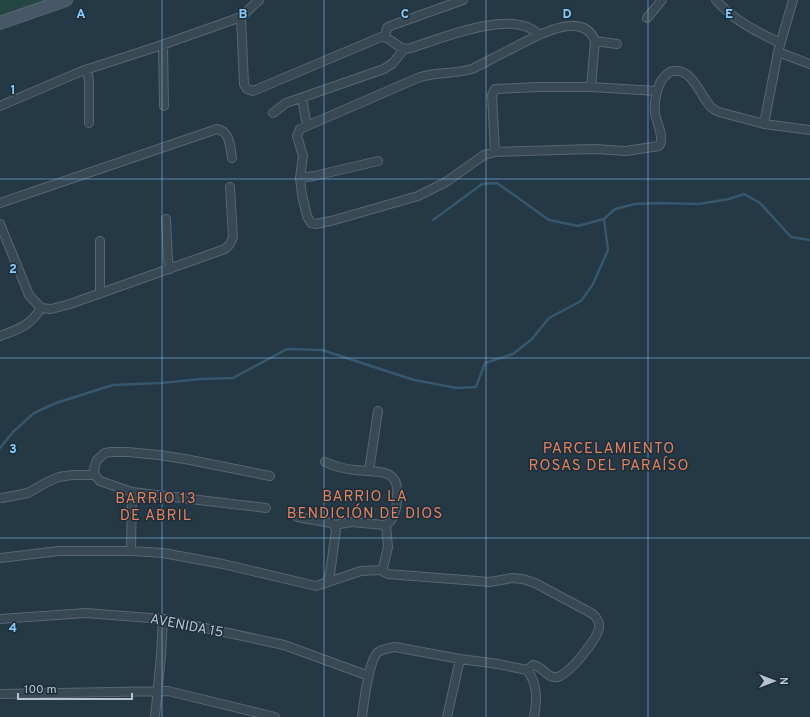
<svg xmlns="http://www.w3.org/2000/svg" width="810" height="717" font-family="Overpass,sans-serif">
  <rect width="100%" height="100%" fill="#243845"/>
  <path fill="#264644" d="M0,0H63L0,22Z"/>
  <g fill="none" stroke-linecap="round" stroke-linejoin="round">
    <path stroke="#36576e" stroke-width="2.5" d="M433,220L482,184L497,183L549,220L578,226L604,219L615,209L635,204L659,203L699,204L729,199L744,194L760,203L791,237L810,240
      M0,448L13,432L34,413L56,403L113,385L162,383L200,379L233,378L287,349L322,350L414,380L457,388L476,387L485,363L513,354L532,339L549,318L581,301L593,284L608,250L604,219"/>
    <defs>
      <path id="minor" d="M716,0C734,21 756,31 780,43
        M241,17L244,84L247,89L253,91L381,37C394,37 397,52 411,48C439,39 515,7 539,35
        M647,18L662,0
        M385,37L387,28L390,26L463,0
        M595,41C583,8 532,38 513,48C499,55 486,62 472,69C455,74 437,72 420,77L300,129L297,136L303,156L300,178L302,195L307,216L311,223L315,224L331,221L418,196L446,182L484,155L495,152L594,149L626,151L659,146C665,139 657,123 655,114C654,103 656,91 661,81C664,77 667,72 673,71C692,67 701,97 711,107C713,109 716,111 719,112L764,124L810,130
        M595,41L617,44
        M163,45L164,106
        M778,52L810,64
        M87,70L89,81V123
        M591,87L595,41
        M302,98L307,126
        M0,106L82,71L156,47L241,17L259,0
        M273,113L286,103L384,69L393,63L404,49
        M764,124L778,52L793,0
        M495,152L492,95L495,89L537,87H591L656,91
        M300,178L314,176L378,161
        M0,203L217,129C230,131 230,147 232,158
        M166,219L168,260L170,269
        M0,224L29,295L41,308L51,309L70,304L225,249L230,244L233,237L230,187
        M100,241V294
        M0,336C19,329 30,326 41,308
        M369,471L378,411
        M2,498L28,493L47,482L59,477L72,475H95
        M266,508L132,492L100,481L95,475L94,469L97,460L105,453L111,452H127L159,455L185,459L270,476
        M297,517L331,523L334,525L352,522L384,525C392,523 394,515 396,508C397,504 397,500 397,496C400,466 375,473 355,470C344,469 334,466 325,462
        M386,525L388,547L383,568L384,572L388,574L490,582L512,578L523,579L535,583L593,614C597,618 600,622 599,628C597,639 569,675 557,677C547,679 543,666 533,665L527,670
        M131,551L132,492
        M0,558L59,551H131L163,553L223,564L316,586L361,571L383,570
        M326,583L330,574L336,530L334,525
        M0,619L86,613L163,619L284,645L369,676
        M527,670C538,684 537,700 534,717
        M0,694L168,691L275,717
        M155,717L161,656L163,619
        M362,717C364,702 368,664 377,653C381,649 389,648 395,647L460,659L498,664L527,670
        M447,717L460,659"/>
      <path id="secondary" d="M0,23L66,0"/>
    </defs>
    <use href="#minor" stroke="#576672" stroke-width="10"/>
    <use href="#secondary" stroke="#576672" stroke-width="14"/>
    <use href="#minor" stroke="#394954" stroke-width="8"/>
    <use href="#secondary" stroke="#465868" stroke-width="12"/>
  </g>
  <path fill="none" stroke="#8acbff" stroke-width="1" stroke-opacity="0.55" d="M162,0V717M324,0V717M486,0V717M648,0V717M0,179H810M0,358H810M0,538H810"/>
  <g text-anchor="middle" stroke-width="3" stroke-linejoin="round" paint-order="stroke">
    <g font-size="14" fill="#b6c3ce" stroke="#1d2e3a">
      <text transform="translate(187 625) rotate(11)" y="5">AVENIDA 15</text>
    </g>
    <g font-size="15" letter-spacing="1" fill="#e1815e" stroke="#1d2e3a">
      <text x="609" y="453">PARCELAMIENTO<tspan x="609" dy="17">ROSAS DEL PARAÍSO</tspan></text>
      <text x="365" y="501">BARRIO LA<tspan x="365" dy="17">BENDICIÓN DE DIOS</tspan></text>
      <text x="156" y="503">BARRIO 13<tspan x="156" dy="17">DE ABRIL</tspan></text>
    </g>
  </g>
  <g font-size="13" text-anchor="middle" font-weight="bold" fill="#8acbff" stroke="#1d2e3a" stroke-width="3" stroke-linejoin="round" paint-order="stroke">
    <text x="81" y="18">A</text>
    <text x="243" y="18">B</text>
    <text x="405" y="18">C</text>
    <text x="567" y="18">D</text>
    <text x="729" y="18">E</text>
    <text x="13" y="94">1</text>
    <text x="13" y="273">2</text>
    <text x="13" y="453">3</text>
    <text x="13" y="632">4</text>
  </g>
  <g transform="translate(774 681) rotate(90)" stroke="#1d2e3a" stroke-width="3" paint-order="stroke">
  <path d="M0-3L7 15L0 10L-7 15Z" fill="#b6c3ce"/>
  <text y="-6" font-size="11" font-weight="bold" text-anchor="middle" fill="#b6c3ce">N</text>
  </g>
  <path d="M18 693v6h114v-6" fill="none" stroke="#b6c3ce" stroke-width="2"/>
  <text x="24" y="693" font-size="12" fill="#b6c3ce" stroke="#1d2e3a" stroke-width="3" paint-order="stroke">100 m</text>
</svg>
